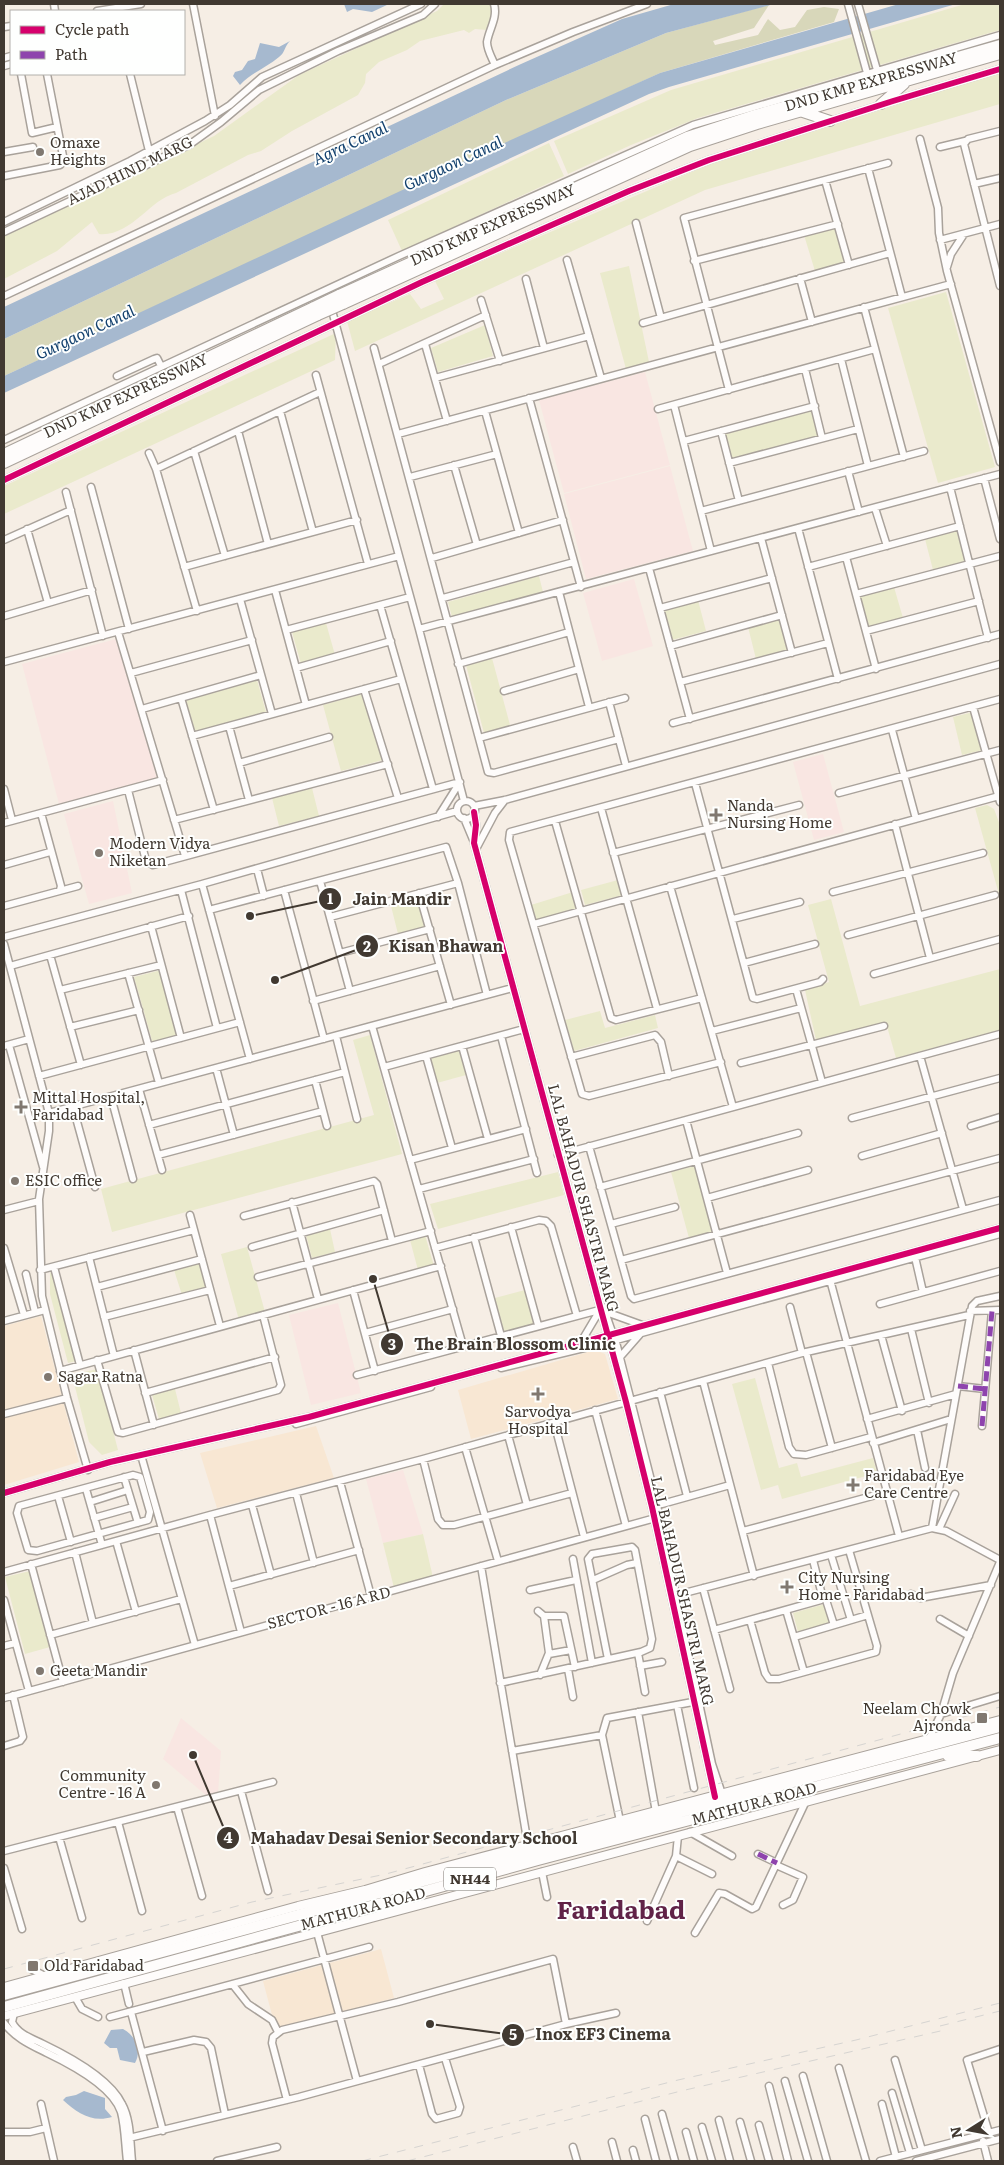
<svg xmlns="http://www.w3.org/2000/svg" width="1004" height="2165" font-family="Literata,serif">
  <rect width="100%" height="100%" fill="#f6eee5"/>
  <path fill="#f8e7d3" d="M41,1316L79,1462L4,1485V1326Z
    M595,1350L605,1354L618,1399L471,1439L458,1390Z
    M316,1426L334,1478L217,1508L200,1453Z
    M381,1949L394,1998L276,2030L263,1981Z"/>
  <path fill="#f9e6e2" d="M645,372L670,465L564,493L539,400Z
    M670,466L693,551L586,579L564,494Z
    M634,579L653,646L602,661L583,593Z
    M120,638L157,778L59,804L22,664Z
    M823,754L844,832L814,840L793,762Z
    M113,801L132,893L89,904L64,814Z
    M338,1303L361,1393L311,1405L289,1315Z
    M403,1470L423,1534L383,1543L366,1479Z
    M181,1718L221,1751L218,1794L207,1796L163,1759Z"/>
  <path fill="#eaeacc" d="M444,4H490L494,19L487,30L475,29L469,33L464,30L420,41L407,50L379,62L366,74L365,83L358,95L292,131L261,151L248,155L176,193C150,199 131,237 99,234L92,222L57,251L4,279V236L214,136L299,75L437,11Z
    M965,4H1000V30L698,118L631,145L568,174L554,141L671,90Z
    M1000,72V104L705,190L355,351L347,321L410,294L421,309L444,299L435,281L708,165Z
    M549,143L564,176L402,251L388,220Z
    M835,226L845,262L815,271L804,235Z
    M629,266L649,362L626,369L600,273Z
    M946,292L995,467L938,483L888,308Z
    M485,325L493,356L438,372L431,348Z
    M336,333L335,360L4,514V486Z
    M811,410L818,437L732,460L725,434Z
    M957,531L966,561L933,570L925,539Z
    M539,576L543,592L452,617L448,602Z
    M894,587L903,618L869,628L860,597Z
    M698,600L706,631L672,640L664,609Z
    M781,618L790,649L756,659L748,627Z
    M326,623L335,655L301,664L292,632Z
    M492,658L510,725L484,733L466,665Z
    M257,680L266,712L195,732L186,700Z
    M365,693L383,760L341,771L323,705Z
    M973,712L983,750L962,755L953,717Z
    M312,788L319,816L279,826L272,798Z
    M987,805L994,809L1000,825V898L975,808Z
    M618,880L623,895L585,905L581,890Z
    M573,892L577,908L536,921L531,905Z
    M419,899L426,927L398,934L391,906Z
    M831,899L860,1006L1000,969V1030L896,1058L886,1023L816,1040L805,990L829,982L808,905Z
    M161,970L179,1037L153,1044L134,977Z
    M600,1011L605,1028L655,1015L658,1028L574,1051L565,1020Z
    M370,1035L402,1154L112,1232L101,1189L374,1115L353,1040Z
    M459,1050L466,1075L437,1083L430,1058Z
    M695,1166L713,1232L689,1238L671,1172Z
    M558,1172L564,1195L438,1229L430,1204Z
    M330,1229L335,1252L312,1258L306,1235Z
    M425,1235L434,1266L418,1270L410,1240Z
    M247,1247L265,1312L239,1320L221,1254Z
    M199,1262L207,1288L182,1295L174,1270Z
    M52,1272L76,1361L68,1363L50,1294V1273Z
    M525,1290L535,1325L504,1333L495,1298Z
    M97,1369L118,1450L102,1455L89,1442L72,1375Z
    M755,1378L779,1468L797,1463L801,1477L873,1458L877,1473L782,1499L778,1485L761,1490L732,1384Z
    M175,1389L181,1413L159,1419L152,1395Z
    M423,1534L434,1582L395,1592L383,1543Z
    M30,1571L50,1647L25,1654L5,1577Z
    M825,1604L831,1623L798,1632L793,1613Z"/>
  <path fill="#d8d7ba" d="M769,5L754,28L713,41L715,45L758,35L768,19L780,30L795,27L807,10L824,7L839,9L834,22L660,73L4,376V339L506,100L666,33Z"/>
  <path fill="#a6b9cf" d="M344,4H389L372,12L353,9L347,12Z
    M674,4H774L666,33L506,100L4,339V307L521,64L622,19Z
    M899,4H956L669,87L649,94L4,393V376L471,158L660,73Z
    M290,41C285,45 285,53 279,57C266,68 251,73 240,85L233,76L235,72L242,70L248,61L255,59L260,43L279,47Z
    M123,2029C136,2036 142,2050 135,2063L120,2060L117,2048H110L104,2043L111,2030Z
    M84,2091L105,2098V2109L112,2117C92,2123 77,2113 63,2100L66,2097L76,2095Z"/>
  <g fill="none" stroke-linecap="round" stroke-linejoin="round">
    <defs>
      <path id="minor" d="M54,4L55,11
        M193,4L215,116
        M494,4C498,18 489,29 487,42C487,50 492,58 495,65
        M848,4L867,73
        M858,4L877,70
        M97,11L141,4
        M4,27L11,26
        M4,58L11,56
        M4,66L11,64
        M21,74L32,133L57,127
        M130,74L149,151
        M1000,131L968,139L964,144L1000,286
        M920,139L938,208L939,233L947,271L1000,462
        M940,147L965,141
        M4,152L33,147
        M868,168L902,297
        M4,176L60,165L64,161L47,74
        M825,180L849,265
        M974,184L1000,178
        M4,222L130,161L205,121L230,105L262,77L421,4
        M636,223L661,318
        M4,232L189,145L221,122L259,90L338,51L423,15L435,4
        M940,240L1000,224
        M567,260L601,378
        M694,261L838,224
        M947,267L951,254L964,234
        M800,278L812,322
        M526,279L544,348
        M4,296L495,65L573,32L647,4
        M481,300L500,361
        M331,307L419,629L464,801
        M864,307L904,457
        M643,323L890,253
        M425,344L447,421
        M374,348L488,772L494,773L619,739
        M841,359L868,466
        M379,364L486,315
        M805,369L822,438
        M316,375L368,564
        M117,376L154,359L157,358L161,366
        M435,378L589,336
        M729,390L684,218L888,163
        M529,398L581,587
        M674,405L711,551
        M658,409L875,349
        M280,411L313,532
        M485,411L519,533
        M238,431L268,544
        M721,431L739,501
        M398,434L951,284
        M4,440L399,256L693,125L1000,35
        M684,441L815,406
        M194,451L225,556
        M149,453L156,469L197,611
        M729,463L858,429
        M454,465L477,545
        M156,469L320,392
        M848,471L859,512
        M410,477L497,454
        M984,478L1000,539
        M4,480L422,282L629,191L709,160L893,101L1000,69
        M91,487L129,629
        M950,487L988,638
        M66,492L103,636
        M875,508L887,546
        M701,511L924,451
        M798,528L838,679
        M27,529L48,603
        M761,538L792,653
        M4,540L71,510
        M846,557L876,669
        M432,558L563,520
        M184,567L357,520
        M808,567L960,526
        M649,568L690,719
        M275,590L306,705
        M559,592L589,707
        M856,594L1000,556
        M443,598L574,562
        M240,599L272,714
        M380,605L433,789
        M660,608L772,578
        M4,616L92,590
        M419,629L1000,474
        M286,630L410,597
        M866,631L979,601
        M118,632L185,856
        M670,646L782,615
        M4,662L399,556
        M458,664L569,632
        M296,668L391,641
        M131,673L252,640
        M680,682L828,643
        M364,689L398,798
        M504,691L579,669
        M181,698L214,810
        M609,702L626,766
        M973,707L1000,802
        M142,709L261,675
        M673,723L1000,634
        M229,726L249,800
        M892,730L916,819
        M192,736L401,679
        M479,738L625,698
        M239,763L329,737
        M695,783L753,998L757,999L820,982L823,979
        M4,789L12,820
        M128,790L146,861L153,865L460,782
        M839,793L1000,750
        M457 810a9 9 0 1 1 18 0a9 9 0 1 1-18 0Z
        M474,806L505,800L1000,664
        M601,808L657,1009
        M474,812L476,825L474,843L626,1402L652,1507L715,1797
        M41,813L61,886L60,890
        M438,817L460,782
        M464,818L474,842
        M174,820L388,764
        M555,821L611,1018L616,1020L702,998
        M4,823L163,780
        M895,824L930,958
        M476,849L495,813L505,800
        M613,853L799,805
        M4,865L50,852
        M257,869L264,896
        M320,881L350,991
        M202,884L250,1059
        M670,886L733,1107
        M181,890L217,1028
        M284,890L324,1039
        M833,892L983,853
        M419,893L451,1005
        M4,906L78,886
        M209,910L446,847L458,883L487,995
        M330,917L458,883
        M733,919L800,902
        M534,924L999,796
        M151,926L181,1038
        M848,935L995,895
        M4,937L202,884L457,811
        M4,944L49,1113V1131L39,1199L42,1296L67,1398L88,1470
        M340,953L430,929
        M50,955L81,1065
        M744,963L815,944
        M10,966L189,916
        M128,973L159,1083
        M874,974L1000,939
        M796,989L822,1082
        M60,990L161,965
        M313,1001L440,966
        M372,1026L463,1346
        M70,1027L139,1010
        M712,1031L801,1008
        M336,1036L357,1119
        M501,1036L537,1173
        M9,1045L43,1167
        M4,1046L29,1039
        M462,1046L488,1139
        M426,1056L452,1148
        M920,1056L963,1209
        M571,1057L655,1035L661,1042L669,1076
        M721,1062L589,1096L582,1094L509,840L510,832L1000,699
        M741,1063L884,1026
        M384,1067L524,1029
        M216,1068L234,1135
        M39,1076L240,1022
        M315,1080L327,1126
        M139,1089L162,1170
        M111,1097L133,1179
        M73,1107L95,1187
        M49,1113L512,988
        M852,1118L1000,1078
        M686,1120L727,1273
        M149,1125L345,1072
        M971,1126L1000,1117
        M589,1146L631,1296L634,1299L1000,1200
        M158,1155L323,1111
        M558,1155L1000,1034
        M862,1156L942,1133
        M410,1160L526,1129
        M600,1187L798,1133
        M419,1189L534,1159
        M707,1198L808,1170
        M292,1202L318,1299
        M4,1210L39,1201
        M190,1215L220,1326
        M244,1216L374,1181L377,1184L392,1241
        M611,1224L675,1207
        M511,1227L538,1325
        M474,1237L501,1336
        M252,1247L384,1210
        M4,1248L24,1315
        M435,1248L539,1220L546,1221L551,1226L577,1316
        M89,1257L114,1356
        M915,1257L923,1292
        M621,1260L1000,1158
        M54,1267L80,1365
        M40,1270L194,1230
        M26,1274L35,1312
        M829,1276L899,1536
        M258,1277L431,1231
        M97,1287L202,1259
        M353,1290L375,1371
        M601,1304L604,1309L617,1346L655,1496L712,1764L722,1794
        M880,1304L1000,1271
        M790,1307L802,1353
        M970,1311L1000,1310
        M606,1312L642,1325
        M104,1317L210,1290
        M4,1321L45,1310
        M911,1329L929,1403
        M365,1333L453,1309
        M881,1335L902,1411
        M581,1342L600,1310
        M134,1350L154,1425
        M806,1352L832,1448
        M620,1357L641,1333
        M97,1360L117,1429L118,1432L123,1433L278,1390L281,1385L263,1315
        M768,1363L789,1447L794,1454L806,1455L871,1437
        M501,1368L609,1342L1000,1234
        M60,1371L441,1266
        M357,1375L603,1309
        M703,1381L754,1576
        M958,1386L985,1389
        M660,1392L687,1496
        M145,1393L275,1357
        M595,1410L626,1526
        M4,1414L67,1398
        M867,1419L956,1394
        M554,1422L584,1537
        M296,1424L431,1387
        M982,1426L992,1311
        M917,1430L925,1468
        M508,1435L527,1505
        M873,1443L951,1419
        M465,1447L498,1561
        M141,1455L195,1645
        M423,1459L438,1519L443,1525H454L572,1493
        M133,1475L140,1477L150,1512L148,1520L37,1551L28,1550L17,1513L19,1506Z
        M124,1477L138,1523
        M340,1482L371,1596
        M86,1489L102,1545
        M4,1493L110,1462L309,1417L1000,1228
        M296,1493L314,1563
        M58,1496L71,1542
        M90,1502L128,1490
        M662,1504L730,1485
        M252,1505L271,1575
        M210,1515L241,1632
        M94,1518L133,1507
        M932,1528L972,1306L977,1301L1000,1296
        M939,1529L955,1494
        M743,1531L887,1492
        M116,1541L136,1612
        M75,1552L93,1623
        M831,1555L851,1620
        M573,1559L592,1663
        M31,1564L63,1682
        M481,1566L528,1845
        M4,1572L210,1515L423,1459L802,1353L969,1315
        M593,1580L627,1565L637,1563
        M229,1586L359,1550
        M703,1588L730,1689
        M530,1590L576,1580
        M911,1594L920,1598L991,1585
        M822,1595L826,1600L834,1625
        M673,1596L932,1528L946,1531L1000,1560
        M4,1600L29,1691
        M786,1610L804,1672
        M538,1611L544,1616H564L575,1667
        M940,1619L969,1636
        M750,1620L765,1673L769,1679H779L876,1652L877,1646L849,1550
        M714,1630L821,1600L822,1595L813,1560
        M50,1635L181,1599
        M794,1637L868,1615
        M4,1646L15,1643
        M638,1653L645,1692
        M549,1654L571,1650
        M640,1666L662,1662
        M568,1669L573,1697
        M540,1675L549,1653L544,1616
        M500,1683L641,1652L650,1648L652,1639L635,1550L632,1547L592,1554L588,1559L608,1659
        M4,1698L659,1517
        M677,1705L694,1788
        M638,1712L656,1812
        M941,1714L1000,1696
        M929,1739L941,1714L953,1673L1000,1562
        M4,1746L20,1741L23,1737L13,1695
        M512,1751L602,1735
        M241,1791L268,1891
        M177,1807L202,1896
        M620,1821L602,1735L607,1718L698,1701
        M118,1822L142,1911
        M690,1832L732,1856
        M59,1837L82,1918
        M4,1851L273,1782
        M758,1854L777,1863
        M676,1856L712,1874
        M776,1865L803,1877L793,1900L783,1905
        M4,1868L22,1929
        M542,1872L547,1897
        M647,1921L676,1856L678,1836
        M318,1930V1936L357,2081
        M695,1933L719,1893L725,1894L752,1909L756,1907L806,1801
        M31,1969L45,1976
        M124,1983L129,2004
        M233,1985L248,2004L272,2020L278,2032
        M75,1997L82,2009L98,2017
        M131,2012L163,2131
        M14,2013L12,2022C18,2034 31,2038 43,2044C68,2056 110,2079 122,2104C131,2120 130,2143 132,2161
        M110,2017L369,1947
        M4,2023C15,2038 31,2045 47,2053C70,2064 113,2087 121,2112C125,2127 125,2145 127,2161
        M143,2052L194,2040L206,2042L211,2048L225,2114
        M895,2060L922,2150
        M419,2065L432,2114L436,2119L458,2113L460,2107L445,2058
        M839,2068L866,2161
        M803,2076L827,2161
        M785,2081L808,2161
        M769,2086L788,2161
        M892,2093L910,2153
        M287,2100L272,2043L273,2037L282,2030L398,2002L553,1959L566,2024
        M41,2104L54,2161
        M882,2104L896,2157
        M662,2114L675,2161
        M645,2119L656,2161
        M719,2120L730,2161
        M740,2122L751,2161
        M759,2125L769,2161
        M702,2127L712,2161
        M4,2132H30L46,2128
        M686,2132L694,2161
        M989,2133L967,2060L1000,2049
        M129,2138L299,2097L566,2024L616,2013
        M983,2141L988,2161
        M612,2142L617,2161
        M573,2147L577,2161
        M633,2150L636,2161
        M217,2161L277,2147
        M880,2161L1000,2130
        M916,2161L1000,2139"/>
      <path id="major" d="M4,1987L298,1906L365,1890L425,1872L1000,1720
        M4,2016L1000,1750"/>
      <path id="highway" d="M881,104L904,84
        M803,112L830,121
        M339,295L687,137L755,115L1000,45
        M343,304L690,146L757,124L1000,54
        M4,454L314,307
        M4,463L318,315
        M948,1756H977
        M381,1914L407,1901
        M4,1995L486,1864L1000,1727
        M4,2007L538,1860L1000,1738"/>
    </defs>
    <use href="#minor" stroke="#a9a29b" stroke-width="9"/>
    <use href="#major" stroke="#a9a29b" stroke-width="10"/>
    <use href="#highway" stroke="#a9a29b" stroke-width="12"/>
    <use href="#minor" stroke="#fefcfb" stroke-width="6"/>
    <use href="#major" stroke="#fefcfb" stroke-width="8"/>
    <use href="#highway" stroke="#fefcfb" stroke-width="10"/>
    <path stroke="#d6d4d1" stroke-width="1" stroke-dasharray="9 9" stroke-linecap="butt" d="M4,1969L252,1902L386,1874L1000,1707
      M940,2026L1000,2011
      M362,2161L678,2080L856,2040L1000,2003
      M407,2161L681,2091L949,2029"/>
    <defs>
      <path id="highway-bridge" d="M314,307L339,295
        M318,315L343,304"/>
    </defs>
    <use href="#highway-bridge" stroke="#a9a29b" stroke-width="12" stroke-linecap="butt"/>
    <use href="#highway-bridge" stroke="#fefcfb" stroke-width="10"/>
    <path stroke="#8e44ad" stroke-width="5" stroke-dasharray="10 5" stroke-linecap="butt" d="M958,1386L985,1389
      M982,1426L992,1311
      M758,1854L777,1863"/>
    <defs>
      <path id="cycleway" d="M4,480L422,282L629,191L709,160L893,101L1000,69
        M474,812L476,825L474,843L626,1402L652,1507L715,1797
        M4,1493L110,1462L309,1417L1000,1228"/>
    </defs>
    <use href="#cycleway" stroke="#fefffe" stroke-width="9"/>
    <use href="#cycleway" stroke="#d6006c" stroke-width="6"/>
  </g>
  <g fill="#807870" stroke="#fefffe" stroke-width="2">
    <circle cx="40" cy="152" r="5"/>
    <path d="M713.5 807.5h5v5h5v5h-5v5h-5v-5h-5v-5h5z"/>
    <circle cx="99" cy="853" r="5"/>
    <path d="M18.5 1099.5h5v5h5v5h-5v5h-5v-5h-5v-5h5z"/>
    <circle cx="15" cy="1181" r="5"/>
    <circle cx="48" cy="1377" r="5"/>
    <path d="M535.5 1386.5h5v5h5v5h-5v5h-5v-5h-5v-5h5z"/>
    <path d="M850.5 1477.5h5v5h5v5h-5v5h-5v-5h-5v-5h5z"/>
    <path d="M784.5 1579.5h5v5h5v5h-5v5h-5v-5h-5v-5h5z"/>
    <circle cx="40" cy="1671" r="5"/>
    <rect x="976" y="1712" width="12" height="12" rx="2.5"/>
    <circle cx="156" cy="1785" r="5"/>
    <rect x="27" y="1960" width="12" height="12" rx="2.5"/>
  </g>
  <g text-anchor="middle" stroke-width="4" stroke-linejoin="round" paint-order="stroke">
    <rect fill="#fefffe" stroke="#7a746e" stroke-width="1" x="444" y="1867.5" width="52" height="23" rx="4"/>
    <g font-size="14" font-weight="bold" fill="#413931">
      <text x="470" y="1884">NH44</text>
    </g>
    <g font-size="15" fill="#413931" stroke="#fefffe">
      <text transform="translate(871 82) rotate(-16)" y="5">DND KMP EXPRESSWAY</text>
      <text transform="translate(130 171) rotate(-26)" y="5">AJAD HIND MARG</text>
      <text transform="translate(493 225) rotate(-24)" y="5">DND KMP EXPRESSWAY</text>
      <text transform="translate(126 396) rotate(-25)" y="5">DND KMP EXPRESSWAY</text>
      <text transform="translate(583 1198) rotate(75)" y="5">LAL BAHADUR SHASTRI MARG</text>
      <text transform="translate(682 1591) rotate(77)" y="5">LAL BAHADUR SHASTRI MARG</text>
      <text transform="translate(329 1608) rotate(-15)" y="5">SECTOR - 16 A RD</text>
      <text transform="translate(754 1804) rotate(-15)" y="5">MATHURA ROAD</text>
      <text transform="translate(363 1909) rotate(-15)" y="5">MATHURA ROAD</text>
    </g>
    <g font-size="15" fill="#413931" stroke="#fefffe" text-anchor="start">
      <text x="50" y="148">Omaxe<tspan x="50" dy="17">Heights</tspan></text>
      <text x="727" y="811">Nanda<tspan x="727" dy="17">Nursing Home</tspan></text>
      <text x="109" y="849">Modern Vidya<tspan x="109" dy="17">Niketan</tspan></text>
      <text x="32" y="1103">Mittal Hospital,<tspan x="32" dy="17">Faridabad</tspan></text>
      <text x="25" y="1186">ESIC office</text>
      <text x="58" y="1382">Sagar Ratna</text>
      <text x="538" y="1417" text-anchor="middle">Sarvodya<tspan x="538" dy="17">Hospital</tspan></text>
      <text x="864" y="1481">Faridabad Eye<tspan x="864" dy="17">Care Centre</tspan></text>
      <text x="798" y="1583">City Nursing<tspan x="798" dy="17">Home - Faridabad</tspan></text>
      <text x="50" y="1676">Geeta Mandir</text>
      <text x="971" y="1714" text-anchor="end">Neelam Chowk<tspan x="971" dy="17">Ajronda</tspan></text>
      <text x="146" y="1781" text-anchor="end">Community<tspan x="146" dy="17">Centre - 16 A</tspan></text>
      <text x="44" y="1971">Old Faridabad</text>
    </g>
    <g font-size="16" font-style="italic" fill="#13416e" stroke="#fefffe">
      <text transform="translate(350 143) rotate(-25)" y="6">Agra Canal</text>
      <text transform="translate(453 163) rotate(-25)" y="6">Gurgaon Canal</text>
      <text transform="translate(85 332) rotate(-25)" y="6">Gurgaon Canal</text>
    </g>
    <g font-size="25" font-weight="bold" fill="#612348" stroke="#fefffe">
      <text x="621" y="1919">Faridabad</text>
    </g>
  </g>
  <path fill="none" stroke="#413931" stroke-width="2" d="M250 916L330 899M275 980L367 946M373 1279L392 1344M193 1755L228 1838M430 2024L513 2035"/>
  <g fill="#413931" stroke="#fefffe" stroke-width="2">
    <circle cx="250" cy="916" r="5"/>
    <circle cx="275" cy="980" r="5"/>
    <circle cx="373" cy="1279" r="5"/>
    <circle cx="193" cy="1755" r="5"/>
    <circle cx="430" cy="2024" r="5"/>
    <circle cx="330" cy="899" r="12"/>
    <circle cx="367" cy="946" r="12"/>
    <circle cx="392" cy="1344" r="12"/>
    <circle cx="228" cy="1838" r="12"/>
    <circle cx="513" cy="2035" r="12"/>
  </g>
  <g font-size="15" text-anchor="middle" font-weight="bold" fill="#fff">
    <text x="330" y="904">1</text>
    <text x="367" y="952">2</text>
    <text x="392" y="1350">3</text>
    <text x="228" y="1843">4</text>
    <text x="513" y="2040">5</text>
  </g>
  <g font-size="16" text-anchor="middle" font-weight="bold" fill="#413931" stroke="#fefffe" stroke-width="4" stroke-linejoin="round" paint-order="stroke">
    <text x="402" y="905">Jain Mandir</text>
    <text x="446" y="952">Kisan Bhawan</text>
    <text x="515" y="1350">The Brain Blossom Clinic</text>
    <text x="414" y="1844">Mahadav Desai Senior Secondary School</text>
    <text x="603" y="2040">Inox EF3 Cinema</text>
  </g>
  <rect width="1004" height="2165" fill="none" stroke="#413931" stroke-width="10"/>
  <rect x="10" y="10" width="175" height="65" fill="#fefffe" stroke="#b2b0ac"/>
  <rect x="20" y="26" width="25" height="8" fill="#d6006c" stroke="#b2b0ac"/>
  <text x="55" y="35" font-size="15" fill="#413931">Cycle path</text>
  <rect x="20" y="51" width="25" height="8" fill="#8e44ad" stroke="#b2b0ac"/>
  <text x="55" y="60" font-size="15" fill="#413931">Path</text>
  <g transform="translate(969 2130) rotate(259)" stroke="#fefffe" stroke-width="4" paint-order="stroke">
  <path d="M0-4L9 19L0 12L-9 19Z" fill="#413931"/>
  <text y="-8" font-size="14" font-weight="bold" text-anchor="middle" fill="#413931">N</text>
  </g>
</svg>
